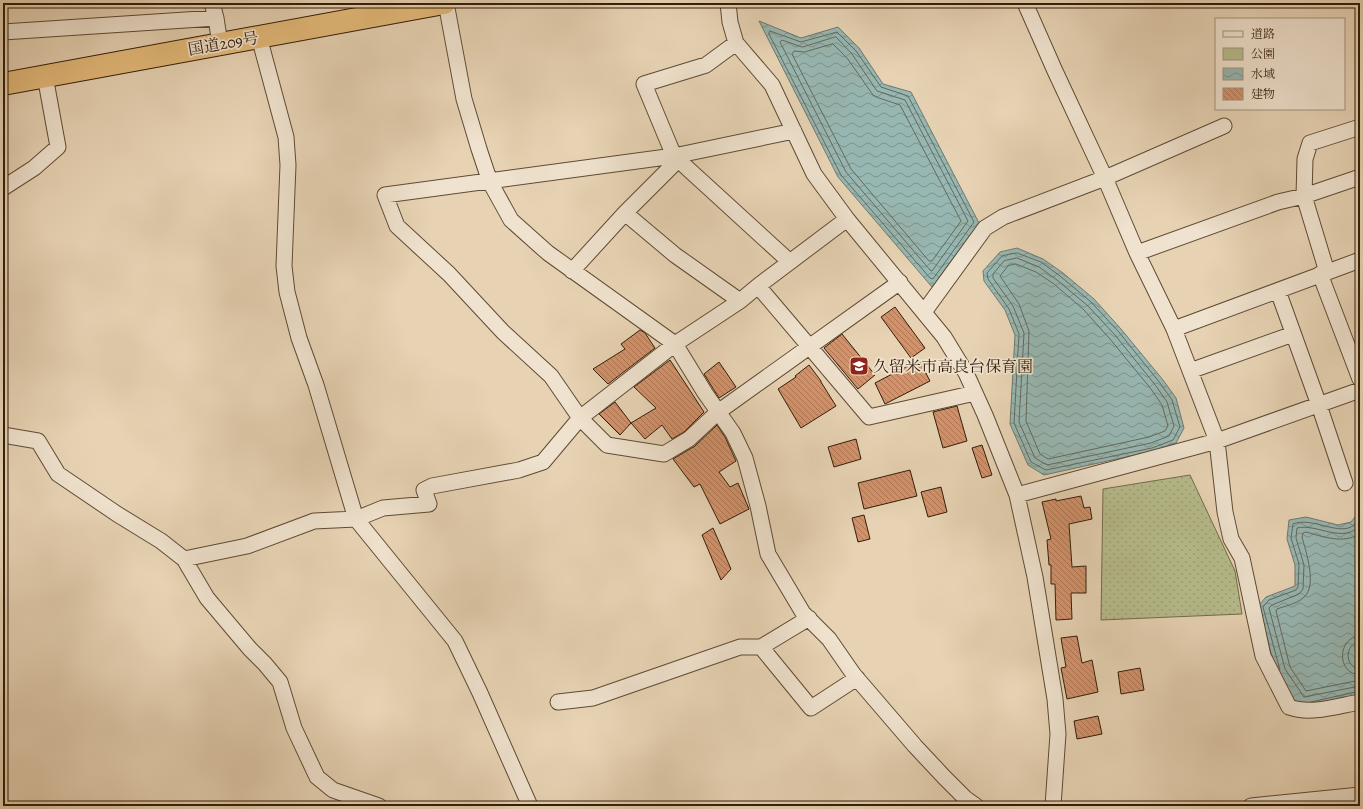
<svg xmlns="http://www.w3.org/2000/svg" width="1363" height="809" font-family="Alegreya,'Noto Serif JP',serif">
  <defs>
    <pattern id="green-dots" width="8" height="8" patternUnits="userSpaceOnUse"><rect width="8" height="8" fill="#b6bc8c"/><path d="M2 2h.1M6 6h.1" fill="none" stroke="#9da177" stroke-width="1.8" stroke-linecap="round"/></pattern>
    <pattern id="water-waves" width="16" height="10" patternUnits="userSpaceOnUse"><rect width="16" height="10" fill="#97b7b2"/><path d="M0 5q4-4 8 0t8 0" fill="none" stroke="#7c948f"/></pattern>
    <pattern id="building-back-hatch" width="6" height="6" patternUnits="userSpaceOnUse"><rect width="6" height="6" fill="#d4926b"/><path d="M-1 5l2 2M0 0l6 6M5-1l2 2" fill="none" stroke="#ad7756"/></pattern>
  </defs>
  <rect width="100%" height="100%" fill="#e7d3b4"/>
  <filter id="stains"><feTurbulence type="fractalNoise" baseFrequency=".005" numOctaves="4"/><feColorMatrix values="0 0 0 0 .2 0 0 0 0 .09 0 0 0 0 .02 0 0 0 .5 -.17"/></filter>
  <radialGradient id="worn" r=".72"><stop offset=".6" stop-color="#630" stop-opacity="0"/><stop offset="1" stop-color="#630" stop-opacity=".3"/></radialGradient>
  <path fill="url(#green-dots)" stroke="#746c4a" d="M1190,475L1235,571L1242,614L1101,620L1103,489Z"/>
  <path fill="url(#water-waves)" stroke="#6f796e" d="M759,21L801,38L838,27L859,48L883,84L911,92L979,223L932,287L838,177Z
    M1017,248L1043,259L1063,273L1094,299L1121,329L1163,380L1176,398L1184,428L1176,443L1153,451L1044,475L1028,465L1010,424L1015,335L1005,310L984,281L983,271L1000,252Z
    M1360,511V637L1357,657L1360,665V695L1300,708L1276,673L1259,605L1266,597L1295,586V565L1287,539L1289,520L1306,517L1338,525L1351,522Z"/>
  <g fill="none" stroke-linecap="round" stroke-linejoin="round">
    <path stroke="#646a5d" stroke-width="1" d="M770,31L801,42L837,32L856,51L881,87L908,96L974,222L933,279L930,278L841,175L769,34Z
      M836,37L852,54L877,91L905,100L968,221L932,271L930,270L846,172L780,42L782,40L802,47Z
      M833,44L847,58L873,95L879,98L900,105L961,221L932,261H929L851,169L792,54L794,51L804,52Z
      M1017,253L1041,262L1060,276L1091,302L1118,331L1160,383L1172,400L1180,427L1173,440L1152,448L1046,470L1031,462L1014,423L1019,334L1009,309L988,279L987,273L1002,256Z
      M1017,258L1039,267L1057,280L1088,306L1115,335L1156,386L1167,402L1174,426L1169,436L1151,443L1047,465L1035,458L1019,422L1024,333L1013,306L993,278V274L1004,261Z
      M1016,264L1036,272L1054,284L1084,310L1110,339L1151,389L1162,405L1168,426L1165,431L1149,437L1048,459L1040,454L1026,421L1029,331L1019,304L1000,276L1008,266Z
      M1360,525C1344,545 1317,523 1297,528L1296,538L1304,565L1303,589L1299,594L1272,605L1269,608L1285,669L1304,697L1360,686
      M1360,534C1343,544 1324,537 1306,532L1303,533L1302,537C1306,552 1318,587 1303,598C1296,604 1285,606 1277,609L1276,611L1290,667L1306,691L1360,680
      M1360,636C1337,637 1336,674 1360,675
      M1360,642C1344,643 1344,668 1360,669
      M1280,670L1263,607L1269,600L1296,590L1298,587L1299,564L1291,538L1293,524C1311,516 1340,537 1354,525C1356,523 1358,519 1360,517
      M1311,702L1360,691"/>
  </g>
  <path fill="url(#building-back-hatch)" stroke="#321d08" d="M895,307L925,348L911,358L881,317Z
    M640,330L645,333L655,348L608,384L593,369L625,349L621,344Z
    M842,334L875,375L858,389L824,348Z
    M670,360L704,412L684,432L672,439L662,425L645,439L631,423L656,408L634,387Z
    M919,360L930,381L885,404L875,383Z
    M719,362L736,387L719,398L704,374Z
    M809,365L821,381V382L836,406L801,428L778,389L796,377L795,376Z
    M615,402L631,423L620,435L599,414Z
    M957,406L967,441L943,448L933,412Z
    M717,425L725,437L736,461L719,472L730,487L738,483L749,509L720,524L700,484L694,487L673,459L695,446Z
    M856,439L861,459L834,467L828,447Z
    M982,445L992,475L982,478L972,448Z
    M910,470L917,496L864,509L858,483Z
    M941,487L947,512L928,517L921,492Z
    M1081,496L1084,508L1090,507L1092,519L1069,524L1072,567L1086,566V593H1071L1072,619L1056,620L1055,584H1051V565H1049L1047,540L1051,539L1042,502L1056,499V501Z
    M864,515L870,539L858,542L852,518Z
    M713,528L731,569L721,580L702,535Z
    M1077,636L1082,663L1092,660L1098,692L1067,699L1061,668L1066,667L1061,638Z
    M1140,668L1144,690L1121,694L1118,672Z
    M1098,716L1102,734L1077,739L1074,721Z"/>
  <g fill="none" stroke-linecap="round" stroke-linejoin="round">
    <defs>
      <path id="minor" d="M212,3L216,18L220,44
        M446,3L464,99L479,149L490,182L511,220L548,253L675,344L705,393L733,433L745,458L758,506L768,554L803,613L829,639L854,675L915,746L944,777L966,799L976,806
        M728,3L730,22L736,43L772,85L814,174L847,219L944,337L966,373L985,415L1017,495L1035,577L1055,699L1058,734L1053,806
        M1025,3L1055,71L1105,178L1137,253L1174,329L1217,441L1225,512L1231,539L1242,558L1263,656L1289,707C1311,715 1337,706 1360,702
        M3,32L216,18
        M259,37L286,137L288,165L284,266L287,292L299,338L316,385L356,519L455,641L480,693L530,806
        M736,43L706,65L644,84L674,156L790,262
        M794,131L674,156L385,195L397,226L449,274L503,332L551,376L580,418L607,445L664,454L689,439L718,412L900,282
        M3,188L34,168L58,147L45,76
        M625,213L675,255L740,301
        M1137,253L1278,202L1304,196L1360,177
        M572,271L625,213L678,160
        M1327,272L1304,196L1305,159L1310,143L1360,127
        M1320,274L1360,379
        M758,286L869,417L975,393
        M1278,291L1319,405L1345,483
        M924,312L985,228L1003,217L1105,178L1224,126
        M1174,329L1360,260
        M1190,371L1293,334
        M3,435L38,441L58,474L117,514L161,541L184,559L207,598L250,649L265,664L280,682L294,728L317,777L333,790L379,806
        M1017,495L1217,441L1360,390
        M184,559L247,546L314,521L356,519L383,508L429,504L424,490L432,486L519,470L543,462L580,418L675,344L740,301L758,286L847,219
        M761,647L811,708L857,678
        M558,702L593,698L740,647H761L809,618
        M1251,806L1360,795"/>
      <path id="highway" d="M3,84L444,3"/>
    </defs>
    <use href="#minor" stroke="#5f4a33" stroke-width="17"/>
    <use href="#highway" stroke="#321d08" stroke-width="24"/>
    <use href="#minor" stroke="#efe2ce" stroke-width="15"/>
    <use href="#highway" stroke="#e4ba7a" stroke-width="22"/>
  </g>
  <defs>
    <symbol id="school-square" viewBox="-11 -11 22 22"><rect x="-9" y="-9" width="18" height="18" rx="4" fill="#8f2418" stroke="#efe2ce"/><path d="M0-5L7-2L0 1L-7-2ZM-4 1L0 2.5L4 1V4Q0 6-4 4Z" fill="#fff"/></symbol>
  </defs>
  <g fill-rule="evenodd">
    <use href="#school-square" x="848" y="355" width="22" height="22"/>
  </g>
  <g text-anchor="middle" stroke-width="3.5" stroke-linejoin="round" paint-order="stroke">
    <g font-size="16" fill="#321d08" stroke="#efe2ce">
      <text transform="translate(223 43) rotate(-10)" y="6">国道209号</text>
    </g>
    <g font-size="16" fill="#321d08" stroke="#efe2ce" text-anchor="start">
      <text x="873" y="372">久留米市高良台保育園</text>
    </g>
  </g>
  <rect width="1363" height="809" fill="none" stroke="#e7d3b4" stroke-width="16"/>
  <rect x="4" y="4" width="1355" height="801" fill="none" stroke="#321d08" stroke-width="2"/>
  <rect x="8" y="8" width="1347" height="793" fill="none" stroke="#321d08"/>
  <rect x="1215" y="18" width="130" height="92" fill="#efe2ce" stroke="#a3937f"/>
  <rect x="1223" y="31" width="20" height="6" fill="#efe2ce" stroke="#a3937f"/>
  <text x="1251" y="38" font-size="12" fill="#321d08">道路</text>
  <rect x="1223" y="48" width="20" height="12" fill="#b6bc8c" stroke="#a3937f"/>
  <text x="1251" y="58" font-size="12" fill="#321d08">公園</text>
  <rect x="1223" y="68" width="20" height="12" fill="url(#water-waves)" stroke="#a3937f"/>
  <text x="1251" y="78" font-size="12" fill="#321d08">水域</text>
  <rect x="1223" y="88" width="20" height="12" fill="url(#building-back-hatch)" stroke="#a3937f"/>
  <text x="1251" y="98" font-size="12" fill="#321d08">建物</text>
  <rect width="100%" height="100%" filter="url(#stains)"/>
  <rect width="100%" height="100%" fill="url(#worn)"/>
</svg>
